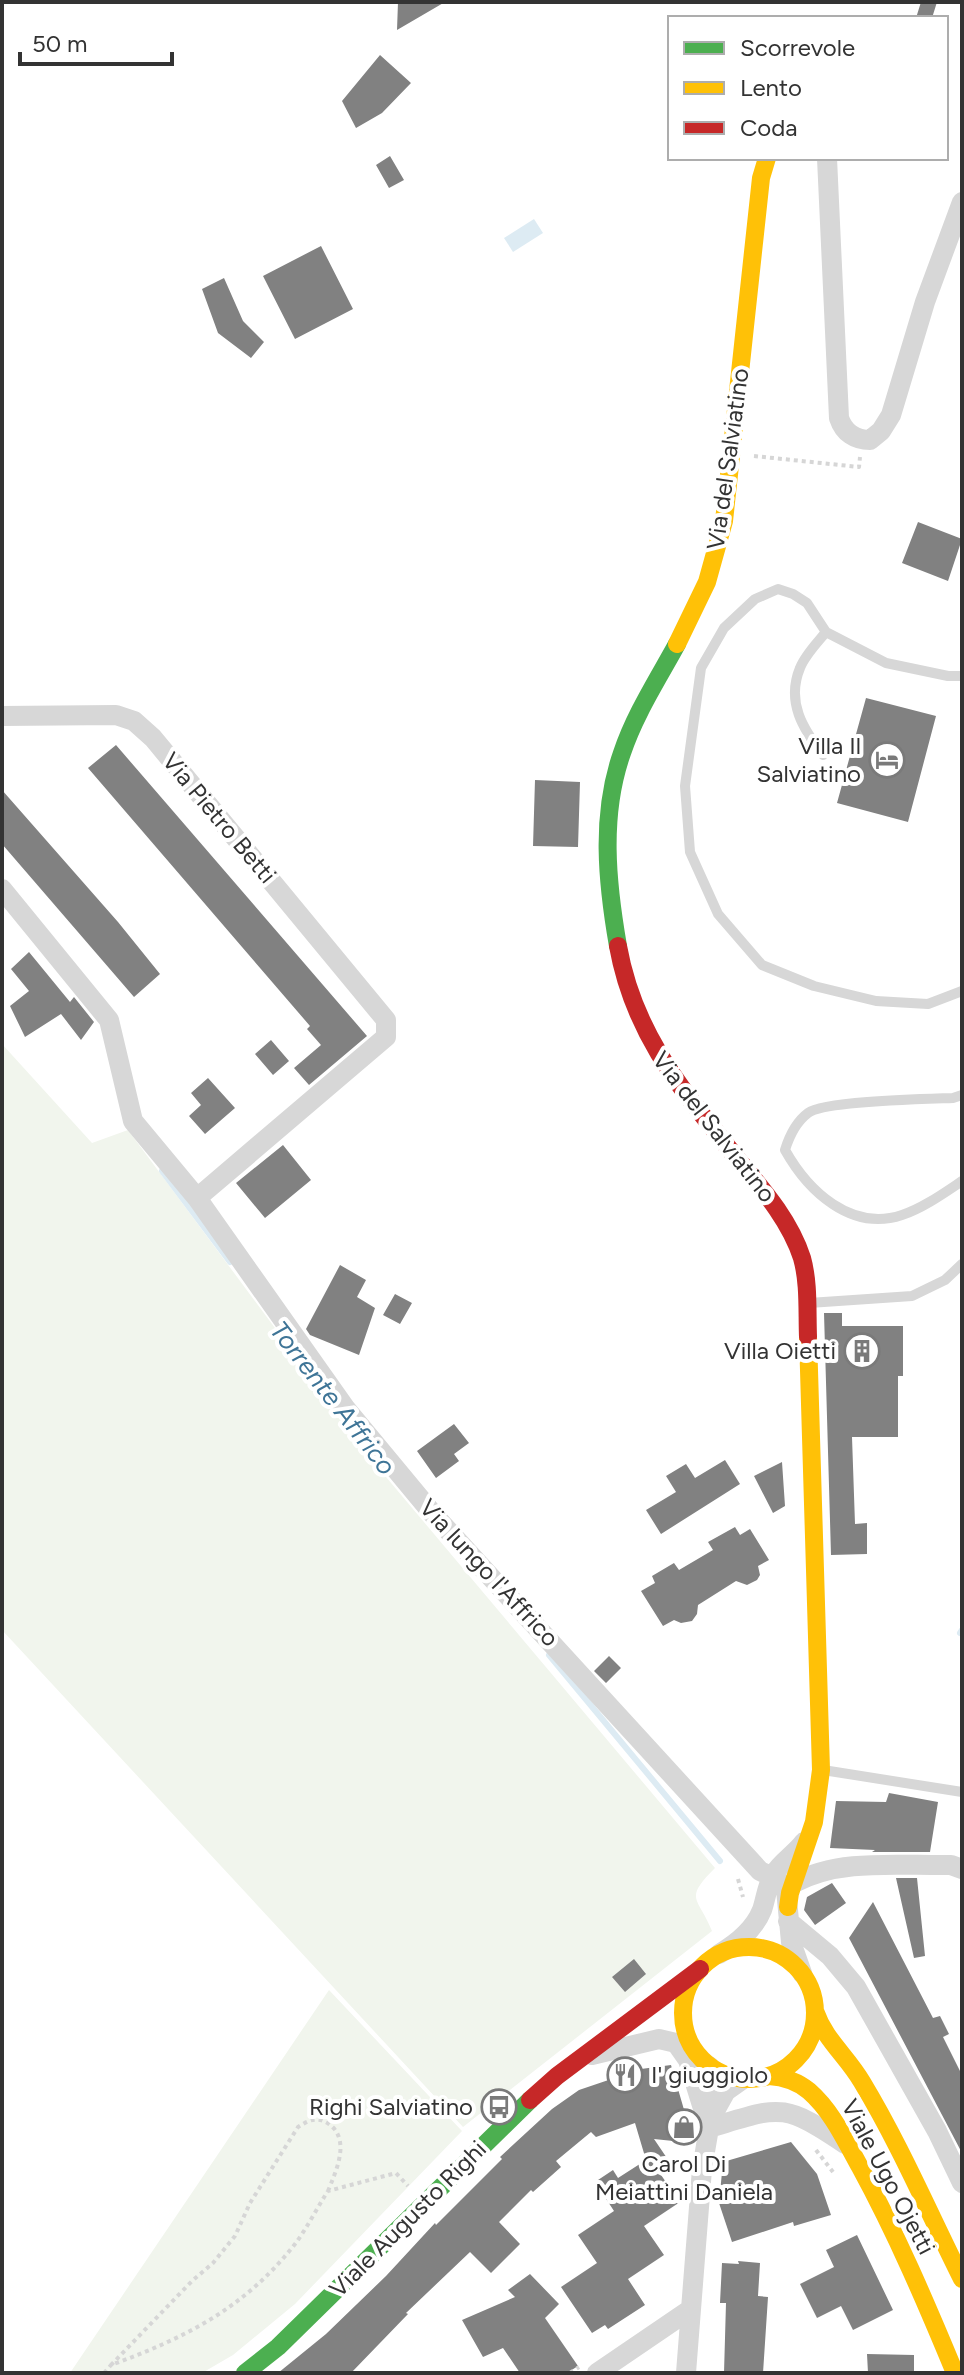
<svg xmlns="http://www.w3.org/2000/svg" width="964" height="2375" font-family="Figtree,sans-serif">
  <rect width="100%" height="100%" fill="#fff"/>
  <path fill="#f1f5ed" d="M2,1044L92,1143L128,1130L381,1471L715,1868C683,1900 698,1896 712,1931L463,2127L2,1630Z
    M329,1990L462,2131L295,2304L233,2355L202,2373H70Z"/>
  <path fill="#ddebf3" d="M534,219L543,233L513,252L504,238Z"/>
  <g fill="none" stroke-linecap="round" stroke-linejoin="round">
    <path stroke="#ddebf3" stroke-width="6" d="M162,1171L230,1262
      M960,1633L962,1630
      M549,1655L720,1861"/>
  </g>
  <path fill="#818181" d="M398,2H445L397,30Z
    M921,2H937L932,18H916Z
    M380,55L411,83L382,113L356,128L342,101Z
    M390,156L404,180L389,188L376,165Z
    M321,246L353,309L295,339L263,276Z
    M224,278L243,321L264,342L251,358L218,333L202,289Z
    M918,522L962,539L948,581L902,563Z
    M866,698L936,716L908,822L837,803Z
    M116,745L367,1036L309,1085L294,1068L321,1045L307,1029L310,1026L88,768Z
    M535,780L580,782L578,847L533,846Z
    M2,790L118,922L160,974L134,997L2,844Z
    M29,952L70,1002L74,997L94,1022L81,1040L61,1014L25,1037L10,1006L29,991L11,969Z
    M271,1040L289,1061L273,1075L255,1054Z
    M208,1078L235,1108L205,1134L189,1116L201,1105L191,1093Z
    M283,1145L311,1180L265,1218L236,1183Z
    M340,1265L366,1280L357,1297L375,1308L359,1355L310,1335L306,1329Z
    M395,1294L412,1303L400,1324L383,1315Z
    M824,1313H842V1326H903V1376H898V1437H852L855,1524L867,1523V1554L831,1555Z
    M454,1424L469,1443L454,1454L459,1461L436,1478L417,1451Z
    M725,1460L740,1484L661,1534L646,1510L676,1492L666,1476L686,1464L695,1478Z
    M782,1462L785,1506L773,1513L754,1476Z
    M735,1527L740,1535L750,1529L769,1560L758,1566L760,1575L757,1580L747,1585L736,1581L698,1605L697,1614L692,1621L681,1623L674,1620L663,1626L641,1591L655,1583L652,1576L674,1563L679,1570L713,1550L708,1542Z
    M609,1656L621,1668L606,1683L594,1671Z
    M889,1793L938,1802L930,1852H872L875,1850L830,1848L836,1801L886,1802Z
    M896,1878H917L925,1956L914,1958Z
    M832,1883L846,1903L815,1925L804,1910L807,1897Z
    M873,1902L933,2018L940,2016L949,2034L943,2037L962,2075V2153L849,1938Z
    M634,1959L646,1974L625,1992L612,1977Z
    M671,2065L687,2120L683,2142L654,2139L673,2167L661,2175L680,2202L644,2226L664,2255L628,2279L645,2305L608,2329L605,2325L592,2333L561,2287L597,2263L578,2235L614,2211L595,2182L613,2170L618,2178L646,2160L635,2123L596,2137L591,2132L556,2161L561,2167L533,2192L531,2190L499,2222L520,2244L491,2273L470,2252L406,2313L408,2314L351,2373H278L326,2334L386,2276L435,2223L436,2225L502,2159L500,2157L552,2109L579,2090L641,2069Z
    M791,2142L817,2174L831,2215L794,2226L793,2222L732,2242L719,2203L723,2162Z
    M857,2235L893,2310L853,2330L841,2306L817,2318L800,2284L834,2267L826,2250Z
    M738,2261L760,2263L758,2296L768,2297L763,2373H724L726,2303H720L722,2263L739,2264Z
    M530,2274L559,2304L545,2318L578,2366L567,2373H520L503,2348L483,2357L462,2320L515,2297L508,2290Z
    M867,2354L914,2355V2373H868Z"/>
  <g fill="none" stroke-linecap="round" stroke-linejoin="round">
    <path stroke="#d6d6d6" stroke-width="4" stroke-dasharray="4 4" stroke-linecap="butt" d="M754,456L859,467L860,457
      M738,1879L743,1897
      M816,2150L833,2172
      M328,2191C336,2171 351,2140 329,2124C317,2116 309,2120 298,2127L250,2203L235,2236L213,2263L192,2281L111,2365C185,2338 245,2308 295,2244C307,2228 317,2208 328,2191L396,2173L408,2186
      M104,2373L111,2365
      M570,2373L579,2367"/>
    <path stroke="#d7d7d7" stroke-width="10" d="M962,676H948L886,663L826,632L807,603L793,594L778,589L755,599L724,628L701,668L685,786L690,852L718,914L762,965L814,986L876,1001L928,1004L962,991
      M823,755C803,729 786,702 800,668C805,655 817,643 826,632
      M962,1095L953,1098C926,1099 824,1101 808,1113C796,1122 789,1137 785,1150C808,1191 851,1232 902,1215C923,1208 944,1193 962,1181
      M809,1303L912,1296L945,1280L962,1264
      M823,1770L962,1792"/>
    <path stroke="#d7d7d7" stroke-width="20" d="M827,158L839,418C844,433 855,440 870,440L881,431L891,415L925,302L962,202
      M2,716L116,715L134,721L153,738L386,1020V1037L197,1198
      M2,889L109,1020L133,1121L197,1198L346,1409L433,1514L760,1871L777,1879L786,1889L791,1942L802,1973
      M794,1883C840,1858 899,1866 951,1865L962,1869
      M788,1921L830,1956L856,1987L937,2131L962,2183
      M719,1954C736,1944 754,1930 762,1910C766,1898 767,1885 774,1874C781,1862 795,1854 804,1842
      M592,2055L659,2039L676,2043L688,2060L709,2128
      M709,2066L717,2093L716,2109
      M709,2128C780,2107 781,2101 845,2144
      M597,2373L691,2309
      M686,2373L702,2169L709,2128L716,2109L726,2091L743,2079"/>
    <path stroke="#4caf50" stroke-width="18" d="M618,946C607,883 600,815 622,753C635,714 658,679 677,644
      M245,2373L278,2347L530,2100"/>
    <path stroke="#ffc107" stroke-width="18" d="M677,644L707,582L724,521L761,178L767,158
      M788,1907L790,1893L814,1822L821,1770L808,1337
      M683 2013a66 66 0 1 1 132 0a66 66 0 1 1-132 0Z
      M815,2011C825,2040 847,2056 862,2082C900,2145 929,2213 962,2279
      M769,2076C784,2077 797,2081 809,2091C832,2111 845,2140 860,2167C896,2233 926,2303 955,2373"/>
    <path stroke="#c62828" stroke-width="18" d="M618,946C634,1036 684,1092 739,1161C764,1191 790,1221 802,1258C809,1283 807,1311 808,1337
      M530,2100L557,2076L700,1969"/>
  </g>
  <defs>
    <symbol id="hotel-ring" viewBox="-11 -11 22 22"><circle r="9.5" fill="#fff" stroke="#7a7a7a" stroke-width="1.5"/><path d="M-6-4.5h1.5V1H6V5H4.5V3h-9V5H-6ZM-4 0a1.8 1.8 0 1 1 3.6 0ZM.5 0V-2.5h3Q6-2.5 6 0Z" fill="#7a7a7a"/></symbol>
    <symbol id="building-ring" viewBox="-11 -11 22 22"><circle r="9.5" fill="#fff" stroke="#7a7a7a" stroke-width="1.5"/><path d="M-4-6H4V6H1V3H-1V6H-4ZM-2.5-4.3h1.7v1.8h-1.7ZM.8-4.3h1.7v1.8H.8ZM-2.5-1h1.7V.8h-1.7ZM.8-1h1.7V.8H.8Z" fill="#7a7a7a"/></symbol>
    <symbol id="restaurant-ring" viewBox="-11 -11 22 22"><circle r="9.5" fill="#fff" stroke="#7a7a7a" stroke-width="1.5"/><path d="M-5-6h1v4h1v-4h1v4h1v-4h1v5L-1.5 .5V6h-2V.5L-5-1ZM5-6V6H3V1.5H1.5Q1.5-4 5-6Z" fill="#7a7a7a"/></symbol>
    <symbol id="bus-ring" viewBox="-11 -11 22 22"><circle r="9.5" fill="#fff" stroke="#7a7a7a" stroke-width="1.5"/><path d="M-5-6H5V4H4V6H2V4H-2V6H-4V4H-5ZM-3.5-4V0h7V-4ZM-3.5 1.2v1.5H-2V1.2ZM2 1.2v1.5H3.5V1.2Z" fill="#7a7a7a"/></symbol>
    <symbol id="shop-ring" viewBox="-11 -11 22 22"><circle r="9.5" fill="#fff" stroke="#7a7a7a" stroke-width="1.5"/><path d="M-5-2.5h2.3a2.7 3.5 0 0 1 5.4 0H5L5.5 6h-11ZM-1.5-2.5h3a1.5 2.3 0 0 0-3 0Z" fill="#7a7a7a"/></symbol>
  </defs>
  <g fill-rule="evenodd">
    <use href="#hotel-ring" x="867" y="740" width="40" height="40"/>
    <use href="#building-ring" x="842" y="1331" width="40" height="40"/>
    <use href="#restaurant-ring" x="605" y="2055" width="40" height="40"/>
    <use href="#bus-ring" x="479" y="2087" width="40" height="40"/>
    <use href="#shop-ring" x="664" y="2107" width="40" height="40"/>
  </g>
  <g text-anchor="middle" stroke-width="8" stroke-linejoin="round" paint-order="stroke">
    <g font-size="24" fill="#333" stroke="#fff">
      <text transform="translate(728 459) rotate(-82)" y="8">Via del Salviatino</text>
      <text transform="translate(219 818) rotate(50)" y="8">Via Pietro Betti</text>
      <text transform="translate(714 1127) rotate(52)" y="8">Via del Salviatino</text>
      <text transform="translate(489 1573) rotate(47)" y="8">Via lungo l'Affrico</text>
      <text transform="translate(888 2177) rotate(62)" y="8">Viale Ugo Ojetti</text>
      <text transform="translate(408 2219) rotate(-45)" y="8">Viale Augusto Righi</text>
    </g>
    <g font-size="24" fill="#333" stroke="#fff" text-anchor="end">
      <text x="861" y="754">Villa Il<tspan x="861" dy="28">Salviatino</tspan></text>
      <text x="836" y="1359">Villa Oietti</text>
      <text x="651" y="2083" text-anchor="start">I' giuggiolo</text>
      <text x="473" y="2115">Righi Salviatino</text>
      <text x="684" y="2172" text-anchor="middle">Carol Di<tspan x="684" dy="28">Meiattini Daniela</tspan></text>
    </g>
    <g font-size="26" font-style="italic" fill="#3f7597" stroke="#fff">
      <text transform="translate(333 1398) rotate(52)" y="9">Torrente Affrico</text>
    </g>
  </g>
  <rect width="964" height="2375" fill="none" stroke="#333333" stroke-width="8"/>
  <rect x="668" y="16" width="280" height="144" fill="#ffffff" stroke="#adadad" stroke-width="2"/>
  <rect x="684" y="42" width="40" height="12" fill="#4caf50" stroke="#adadad" stroke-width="2"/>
  <text x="740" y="56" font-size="24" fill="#333333">Scorrevole</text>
  <rect x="684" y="82" width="40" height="12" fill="#ffc107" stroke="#adadad" stroke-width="2"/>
  <text x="740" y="96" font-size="24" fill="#333333">Lento</text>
  <rect x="684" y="122" width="40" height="12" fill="#c62828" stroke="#adadad" stroke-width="2"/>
  <text x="740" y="136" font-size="24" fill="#333333">Coda</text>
  <path d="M20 52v12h152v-12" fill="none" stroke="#333333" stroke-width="4"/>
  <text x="32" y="52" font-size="24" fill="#333333" stroke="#ffffff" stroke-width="6" paint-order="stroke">50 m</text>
</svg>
